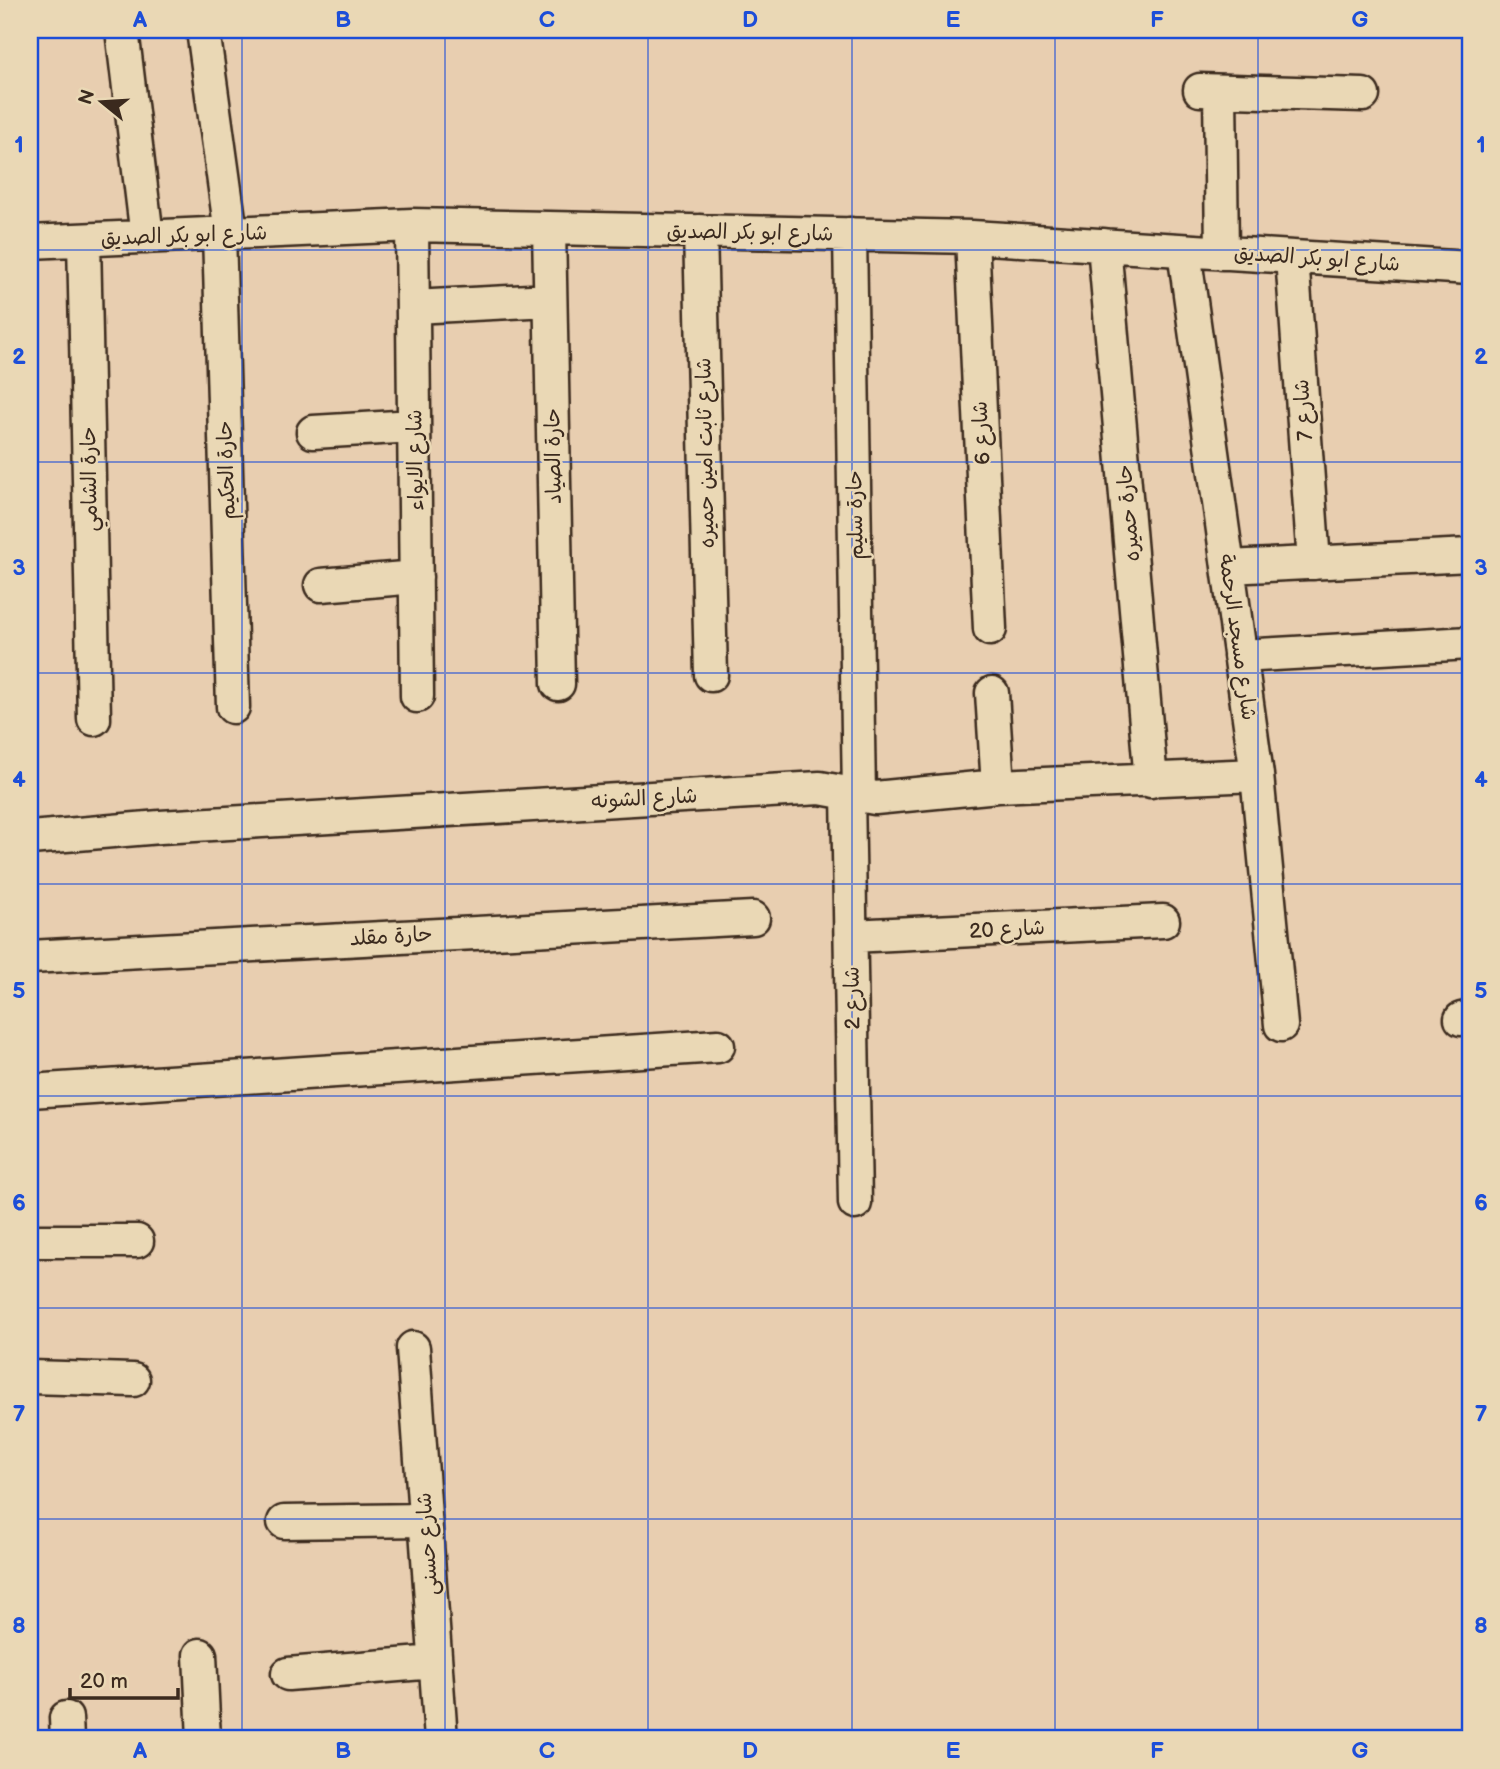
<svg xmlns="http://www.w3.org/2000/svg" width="1500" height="1769" font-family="'Balsamiq Sans','Playpen Sans Arabic',sans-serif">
  <rect width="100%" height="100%" fill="#e8ceb0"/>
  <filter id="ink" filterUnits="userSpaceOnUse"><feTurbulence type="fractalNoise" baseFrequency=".0143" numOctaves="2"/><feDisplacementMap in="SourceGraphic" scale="14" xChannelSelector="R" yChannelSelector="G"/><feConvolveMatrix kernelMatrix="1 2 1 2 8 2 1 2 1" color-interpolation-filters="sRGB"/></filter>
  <g filter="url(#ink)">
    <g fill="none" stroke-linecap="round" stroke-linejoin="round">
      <defs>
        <path id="minor" d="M122,30L147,237
          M203,30L231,233
          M1200,90L1363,95
          M1220,91L1222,253
          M412,225L417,696
          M549,228L558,684
          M700,231L711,675
          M219,233L233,707
          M850,234L859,796
          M972,237L990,629
          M84,240L94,719
          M30,242L412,225L549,228L972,237L1470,268
          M1104,245L1151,781
          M1184,251L1257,775L1281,1025
          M1292,257L1314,563
          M413,307L550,300
          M313,432L414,426
          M1228,567L1470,555
          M321,585L416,577
          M1240,656L1470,643
          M992,693L998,786
          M848,793L855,1203
          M30,838L160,827L820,788L875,798L998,786L1257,775
          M851,936L1163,921
          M30,957L753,918
          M1461,1019L1470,1017
          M30,1091L718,1046
          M30,1241H137
          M413,1348L441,1739
          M30,1377L133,1380
          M284,1522L425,1520
          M200,1655L204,1739
          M288,1674L435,1662
          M66,1718L67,1739"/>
      </defs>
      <use href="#minor" stroke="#3b2a1e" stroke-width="37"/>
      <use href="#minor" stroke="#ead8b5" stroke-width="32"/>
    </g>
  </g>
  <path fill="none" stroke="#1d4ed8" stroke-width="2" stroke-opacity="0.55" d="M242,30V1739M445,30V1739M648,30V1739M852,30V1739M1055,30V1739M1258,30V1739M30,250H1470M30,462H1470M30,673H1470M30,884H1470M30,1096H1470M30,1308H1470M30,1519H1470"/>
  <g text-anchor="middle" stroke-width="5" stroke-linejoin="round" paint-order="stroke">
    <g font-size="21" fill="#3b2a1e" stroke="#ead8b5">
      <text transform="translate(750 232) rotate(1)" y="7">شارع ابو بكر الصديق</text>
      <text transform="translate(184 235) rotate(-2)" y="7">شارع ابو بكر الصديق</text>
      <text transform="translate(1317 258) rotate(4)" y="7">شارع ابو بكر الصديق</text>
      <text transform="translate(1303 410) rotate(-94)" y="7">شارع 7</text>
      <text transform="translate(981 433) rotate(-93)" y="7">شارع 6</text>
      <text transform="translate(705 453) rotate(-91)" y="7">شارع ثابت امين حميره</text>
      <text transform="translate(553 456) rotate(-91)" y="7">حارة الصياد</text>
      <text transform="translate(415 460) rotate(-91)" y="7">شارع الايواء</text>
      <text transform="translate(226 470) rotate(-92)" y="7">حارة الحكيم</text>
      <text transform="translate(89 479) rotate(-91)" y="7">حارة الشامي</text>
      <text transform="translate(1128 513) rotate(-95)" y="7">حارة حميره</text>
      <text transform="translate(855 515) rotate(-91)" y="7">حارة سليم</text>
      <text transform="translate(1238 637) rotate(82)" y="7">شارع مسجد الرحمة</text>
      <text transform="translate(644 798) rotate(-3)" y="7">شارع الشونه</text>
      <text transform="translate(1007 929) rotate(-3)" y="7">شارع 20</text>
      <text transform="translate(391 936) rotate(-3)" y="7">حارة مقلد</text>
      <text transform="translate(852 998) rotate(-91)" y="7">شارع 2</text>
      <text transform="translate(427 1544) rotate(-94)" y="7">شارع حسنى</text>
    </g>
  </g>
  <rect width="1500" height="1769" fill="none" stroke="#ead8b5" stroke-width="77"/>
  <g transform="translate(102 102) rotate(288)" stroke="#ead8b5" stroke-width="5" paint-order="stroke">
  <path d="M0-5L12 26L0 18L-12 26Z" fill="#3b2a1e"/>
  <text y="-10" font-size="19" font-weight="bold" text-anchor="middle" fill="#3b2a1e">N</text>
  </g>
  <path d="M70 1688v10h108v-10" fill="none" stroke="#3b2a1e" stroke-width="3.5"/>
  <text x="80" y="1688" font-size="21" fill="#3b2a1e" stroke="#ead8b5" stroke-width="5" paint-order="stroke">20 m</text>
  <rect x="38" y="38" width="1424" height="1692" fill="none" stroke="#1d4ed8" stroke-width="2.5"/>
  <g font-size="23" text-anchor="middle" font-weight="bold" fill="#1d4ed8">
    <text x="140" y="27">A</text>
    <text x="343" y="27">B</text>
    <text x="547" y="27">C</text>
    <text x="750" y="27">D</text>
    <text x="953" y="27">E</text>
    <text x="1157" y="27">F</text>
    <text x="1360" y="27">G</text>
    <text x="19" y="152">1</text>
    <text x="1481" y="152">1</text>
    <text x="19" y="364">2</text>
    <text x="1481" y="364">2</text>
    <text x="19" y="575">3</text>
    <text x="1481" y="575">3</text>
    <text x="19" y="787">4</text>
    <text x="1481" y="787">4</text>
    <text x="19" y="998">5</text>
    <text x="1481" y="998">5</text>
    <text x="19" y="1210">6</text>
    <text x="1481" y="1210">6</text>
    <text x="19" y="1421">7</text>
    <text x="1481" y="1421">7</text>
    <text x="19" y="1633">8</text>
    <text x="1481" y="1633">8</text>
    <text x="140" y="1758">A</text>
    <text x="343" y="1758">B</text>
    <text x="547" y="1758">C</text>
    <text x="750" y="1758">D</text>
    <text x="953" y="1758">E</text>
    <text x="1157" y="1758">F</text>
    <text x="1360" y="1758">G</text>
  </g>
</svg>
